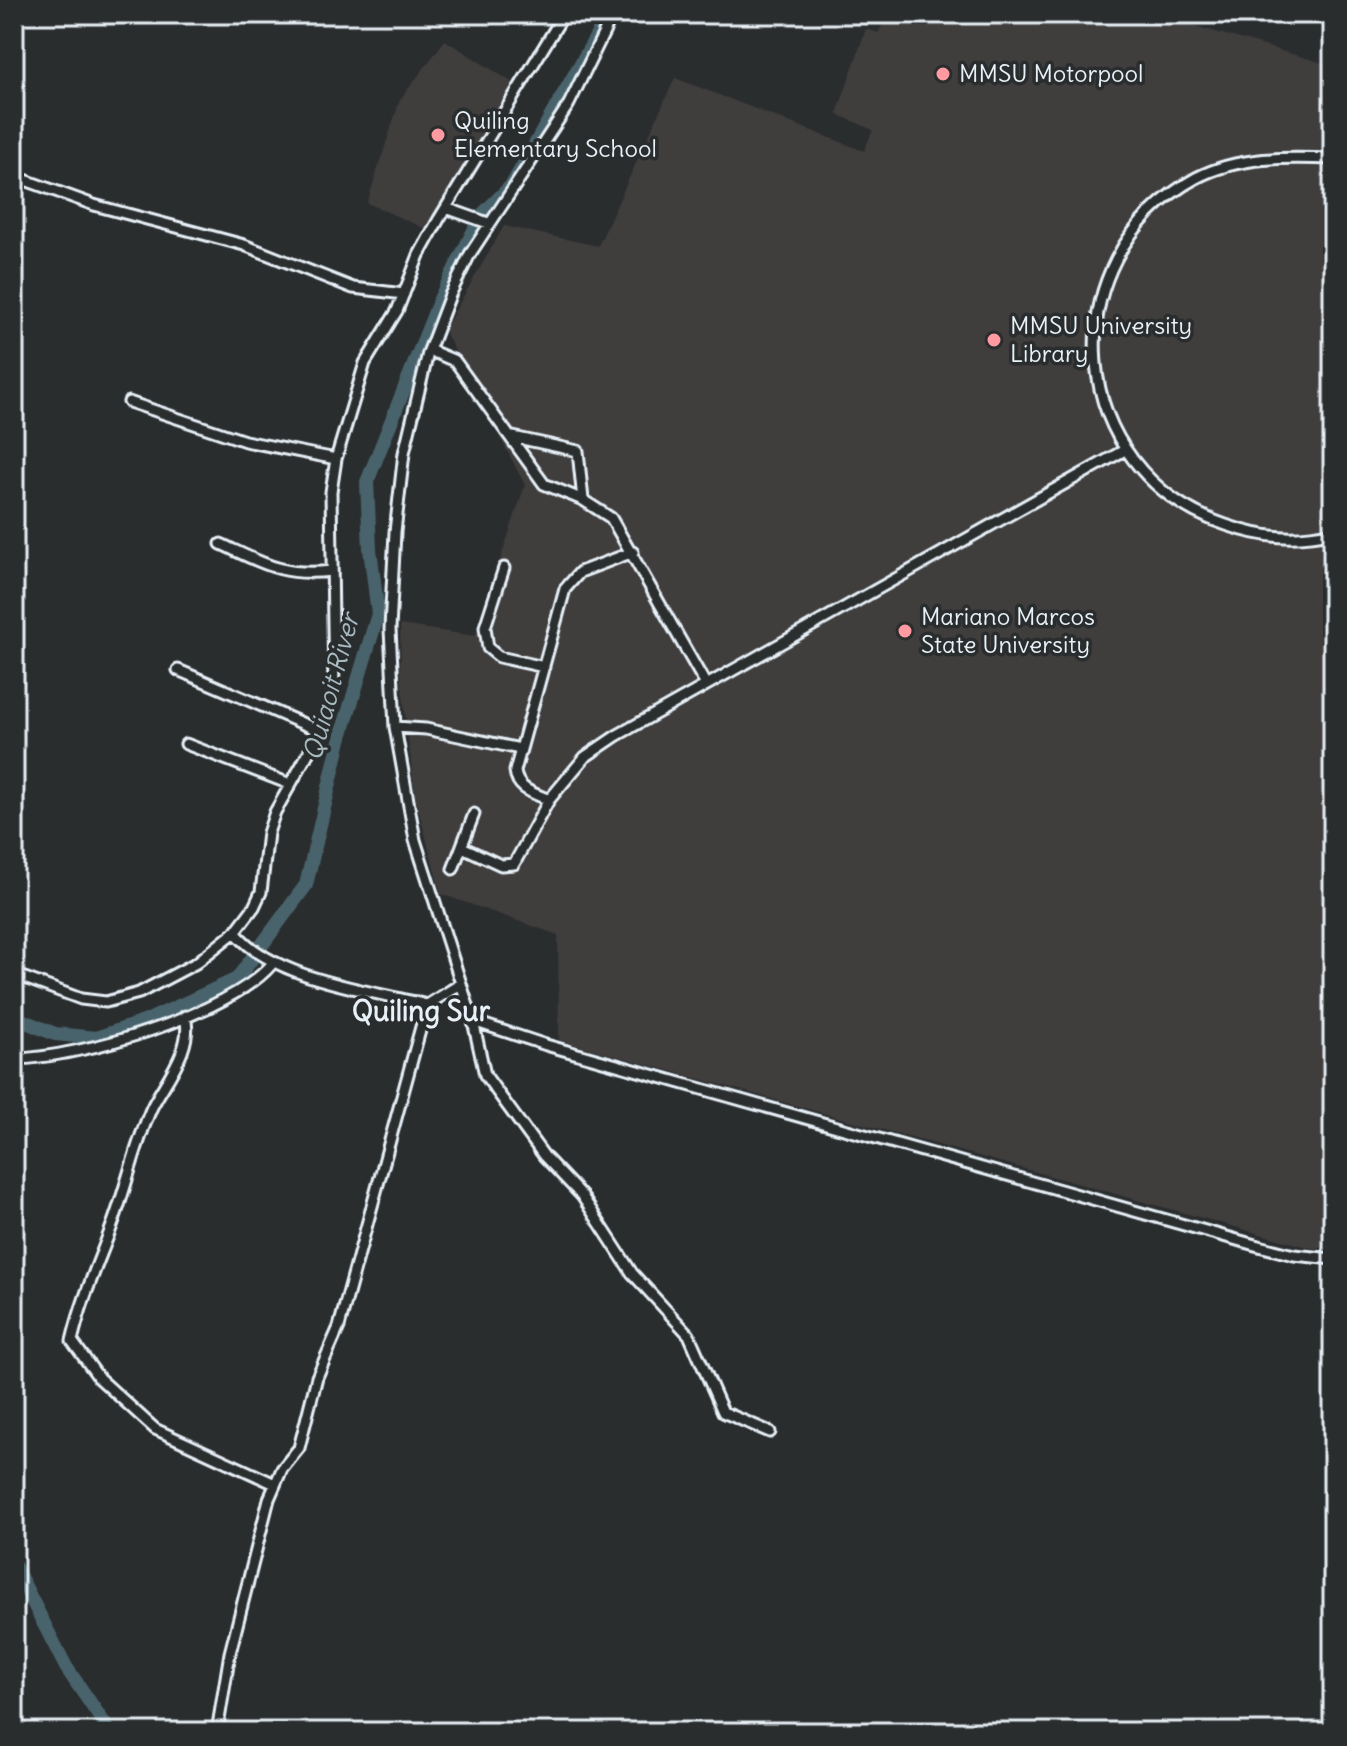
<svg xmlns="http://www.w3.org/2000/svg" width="1347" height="1746" font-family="Delius,sans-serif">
  <rect width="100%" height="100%" fill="#2a2d2e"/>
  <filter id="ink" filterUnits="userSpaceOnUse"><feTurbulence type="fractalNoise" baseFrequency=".0125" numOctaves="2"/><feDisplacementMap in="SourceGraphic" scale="16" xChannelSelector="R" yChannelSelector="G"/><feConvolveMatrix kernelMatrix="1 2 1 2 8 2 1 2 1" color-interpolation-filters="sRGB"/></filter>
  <g filter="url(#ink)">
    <path fill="#403d3d" d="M889,14H1154L1333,66V1248H1311L559,1040L558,935L441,894L415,796L401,678L400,625L475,636L525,485L444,330L504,226L598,246L675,78L864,151L873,130L837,114L866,29L878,33Z
      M445,40L518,86L426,229L367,203L400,100Z"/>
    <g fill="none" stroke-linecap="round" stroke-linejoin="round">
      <path stroke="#48646c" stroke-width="14" d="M14,1017L55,1034L96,1038L144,1022L237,979L306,885L340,740L378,614L370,549L367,482L440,299L481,216L512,185L609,14
        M14,1565L66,1667L110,1732"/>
      <defs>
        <path id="minor" d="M613,14L569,104L470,254L450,295L428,353L404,453L395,532L390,629L395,727L415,840L473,1021L485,1075L544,1156L582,1196L632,1273L689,1335L723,1412L770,1432
          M1333,159C1288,157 1238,156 1196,178C1049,259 1066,472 1226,525C1263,538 1295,541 1333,532
          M14,176L94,205L244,245L353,288L404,294
          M446,208L488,223
          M429,350L455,361L544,484L583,500L611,518L706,685
          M129,402L245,441L336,459
          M513,437L578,451L583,500
          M221,544C262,563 283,577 331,571
          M504,568L485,627L488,648L499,657L544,667
          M178,670L320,731
          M395,727L426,729L520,749
          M186,744L290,784
          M549,800C534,793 517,790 515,771L565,589L580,572L633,552
          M462,847L501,865L514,864L549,800L585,757L616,736L1123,451
          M453,869L474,814
          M235,932C274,980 370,990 427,1005
          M14,974L81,999L106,1002L139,993L196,963L235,932L254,907L261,892L268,833L275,812L318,736L334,690L331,492L336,459L365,363L397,311L419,255L439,219L564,14
          M185,1016C194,1048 165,1081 152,1107C134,1147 126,1190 110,1231C96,1268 81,1302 72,1341L99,1378L155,1429L275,1484
          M473,1021L546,1045L1255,1245L1294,1255L1333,1259
          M14,1059C80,1058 230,1014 272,964
          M14,1716L22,1732
          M217,1732L230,1653L269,1499L282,1469L299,1448L317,1377L339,1327L427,1005L459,985"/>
      </defs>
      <use href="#minor" stroke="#e8f1f8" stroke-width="15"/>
      <use href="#minor" stroke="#2a2d2e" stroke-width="9"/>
    </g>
  </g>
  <g fill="#ff9aa2" stroke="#2a2d2e" stroke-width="3">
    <circle cx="943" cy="74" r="8"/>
    <circle cx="438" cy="135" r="8"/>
    <circle cx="994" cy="340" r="8"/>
    <circle cx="905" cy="631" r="8"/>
  </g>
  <g text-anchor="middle" stroke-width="7" stroke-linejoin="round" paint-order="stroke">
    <g font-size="24" fill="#e8f1f8" stroke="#2a2d2e" text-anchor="start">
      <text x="959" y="82">MMSU Motorpool</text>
      <text x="454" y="129">Quiling<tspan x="454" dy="28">Elementary School</tspan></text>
      <text x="1010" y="334">MMSU University<tspan x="1010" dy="28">Library</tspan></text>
      <text x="921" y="625">Mariano Marcos<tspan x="921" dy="28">State University</tspan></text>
    </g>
    <g font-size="26" font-style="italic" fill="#a8b9c0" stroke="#2a2d2e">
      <text transform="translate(331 687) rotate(-75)" y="9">Quiaoit River</text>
    </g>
    <g font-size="28" font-weight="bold" fill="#e8f1f8" stroke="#2a2d2e">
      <text x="421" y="1021">Quiling Sur</text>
    </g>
  </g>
  <rect width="1347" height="1746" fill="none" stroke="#2a2d2e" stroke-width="48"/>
  <rect x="24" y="24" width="1299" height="1698" fill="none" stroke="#e8f1f8" stroke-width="3" filter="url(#ink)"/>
</svg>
